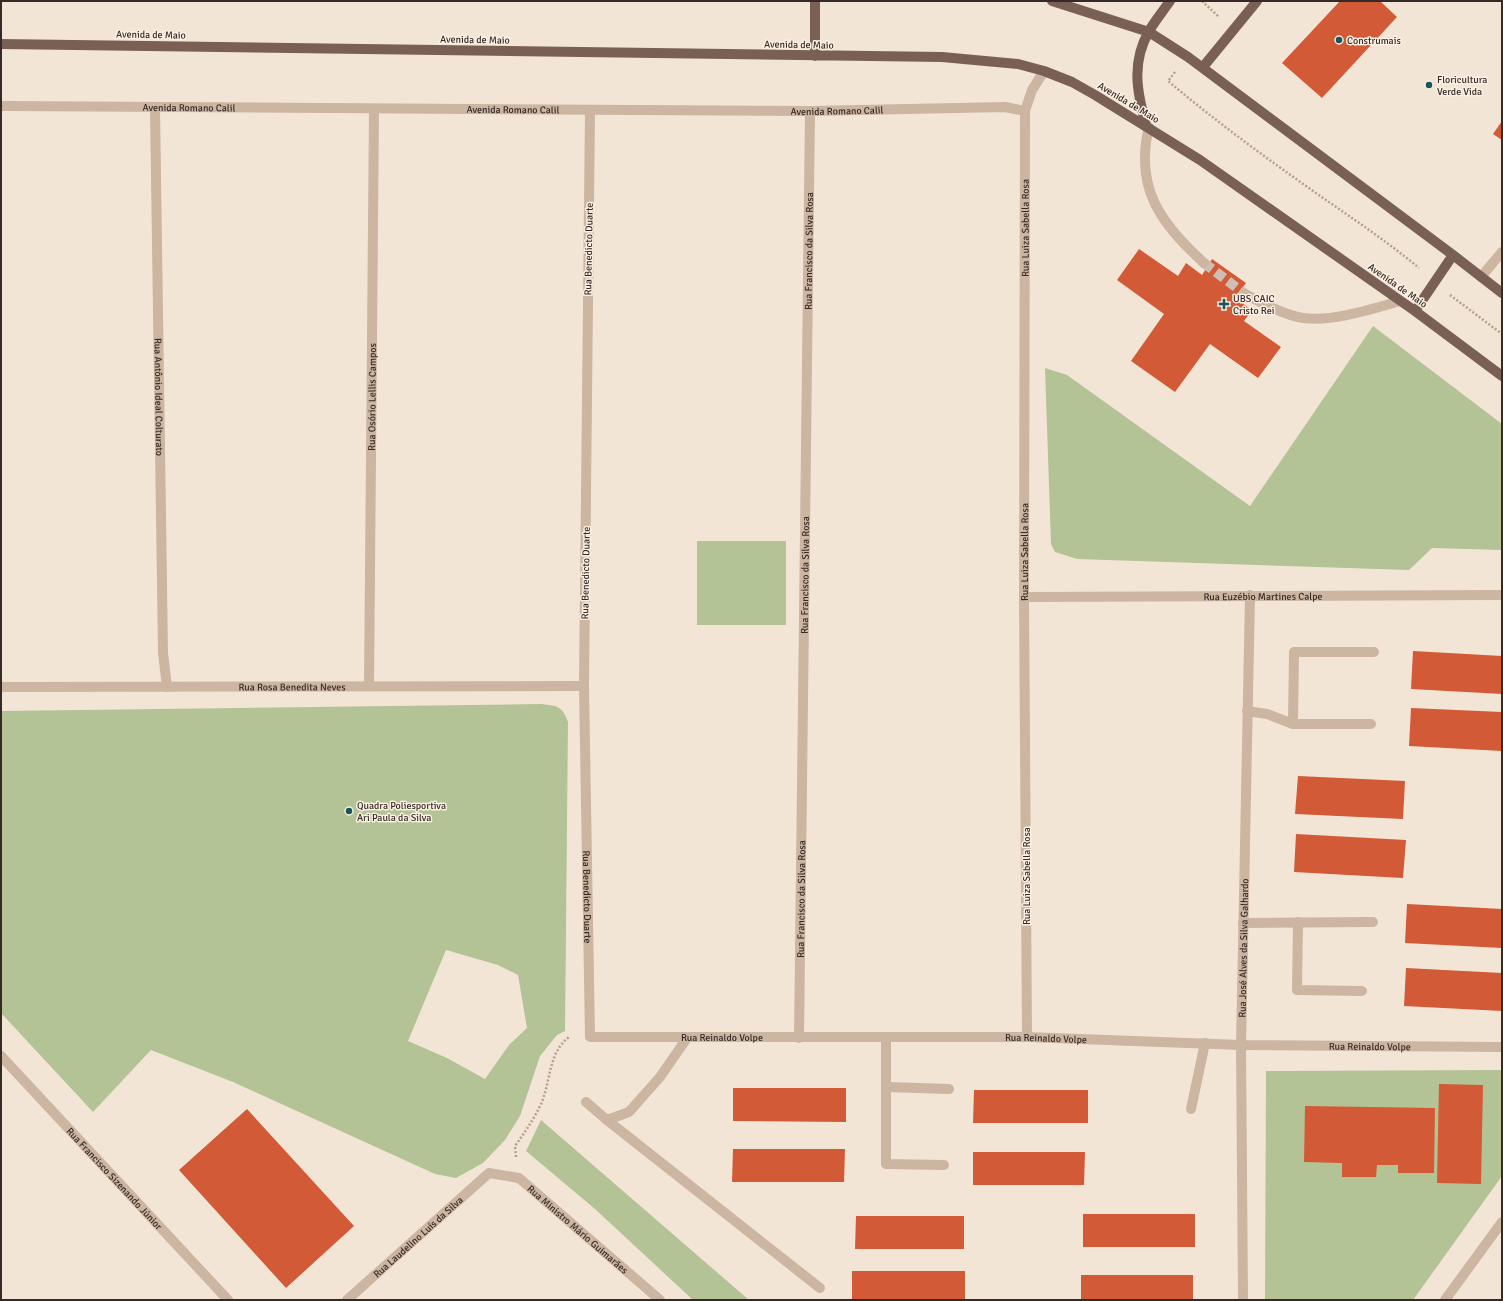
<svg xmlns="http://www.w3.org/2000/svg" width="1503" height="1301" font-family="Signika,sans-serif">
  <rect width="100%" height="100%" fill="#f3e5d6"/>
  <path fill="#b4c395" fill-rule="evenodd" d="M1373,326L1502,424V550L1432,548L1409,570L1077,559L1055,552L1051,544L1045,368L1067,375L1250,506Z
    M697,541H786V625H697Z
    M541,704C557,706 562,705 568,722L565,1031L557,1035L540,1056L520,1116L505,1140L483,1163L456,1178L435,1174L233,1082L151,1050L93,1112L1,1013V711ZM446,950L498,965L518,975L527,1028L509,1045L485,1079L447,1058L408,1041Z
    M1502,1070V1176L1413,1300H1265L1266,1071Z
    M541,1120L749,1300H693L595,1209L526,1151Z"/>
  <path fill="#d25a36" d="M1340,1H1380L1397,17L1322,98L1282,63Z
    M1502,121V140L1493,134Z
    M1139,249L1178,276L1186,263L1202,275L1212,259L1246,283L1235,298L1252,310L1244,321L1281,347L1258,378L1210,344L1175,392L1131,361L1164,314L1117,280Z
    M1413,651L1502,656V694L1411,689Z
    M1411,708L1502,712V751L1409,746Z
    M1298,776L1405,781L1403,819L1295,814Z
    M1296,834L1406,840L1403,878L1294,872Z
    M1407,904L1502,909V948L1405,943Z
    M1406,968L1502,973V1011L1404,1006Z
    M1439,1084L1483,1085L1481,1184L1437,1183Z
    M733,1088H846V1122L733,1121Z
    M974,1090H1088V1123H973Z
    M1305,1106L1435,1108L1434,1173H1398V1165H1377L1376,1177H1342V1163L1304,1162Z
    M247,1109L354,1226L286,1288L179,1170Z
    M733,1149H845L844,1182H732Z
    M973,1152H1085L1084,1185H973Z
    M1083,1214H1195V1247H1083Z
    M856,1216H964V1249H855Z
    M852,1271H965V1300H852Z
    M1081,1275H1193V1300H1081Z"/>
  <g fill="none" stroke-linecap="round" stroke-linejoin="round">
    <path stroke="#cdc0b3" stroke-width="10" stroke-dasharray="10 5" stroke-linecap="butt" d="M1204,263L1245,294"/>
    <path stroke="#b89e8c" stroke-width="2.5" stroke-dasharray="2 2" stroke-linecap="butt" d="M1204,1L1203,2L1219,17
      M1175,72L1168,81C1212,118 1259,153 1306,186C1344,213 1383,238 1419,268
      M1450,295L1502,334
      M516,1157L515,1146C525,1132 534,1119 541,1104C551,1081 548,1053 569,1037"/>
    <g stroke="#ccb5a1" stroke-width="10">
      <path id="s1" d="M1,106L810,111L1005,107L1025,111"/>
      <path id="s2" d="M155,107L163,653L167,687"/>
      <path id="s3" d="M590,110L584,686L590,1037H1027L1241,1045L1502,1047"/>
      <path d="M1149,127C1134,188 1161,224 1204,263"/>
      <path d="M1481,277L1502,252"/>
      <path d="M1245,294C1262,303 1284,315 1303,318C1332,322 1372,309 1400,301"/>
      <path id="s4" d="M1024,597L1502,595"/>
      <path id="s5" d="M369,686L374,109"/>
      <path id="s6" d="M1,687L584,686"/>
      <path d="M1247,711L1267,714L1293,724H1371"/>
      <path d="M1293,724L1294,652H1374"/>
      <path d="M1298,922L1297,990L1362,991"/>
      <path d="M1243,923L1373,922"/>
      <path id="s7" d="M1027,1037L1024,597L1025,111L1032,90L1044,71"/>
      <path d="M687,1038L660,1077L629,1112L607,1120L820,1288"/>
      <path id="s8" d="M799,1038L810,111"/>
      <path d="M886,1038V1164L944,1165"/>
      <path id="s9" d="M1,1056L228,1300"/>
      <path d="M887,1087L949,1089"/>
      <path d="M586,1102L607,1120"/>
      <path d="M1191,1109L1205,1043"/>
      <path id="s10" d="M347,1300L489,1173L519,1178L660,1300"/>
      <path id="s11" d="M1243,1300L1241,1045L1250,595"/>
      <path d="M1445,1300L1502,1222"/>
    </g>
    <path stroke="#7a6054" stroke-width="10" d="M815,1V56
      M1052,1L1149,32L1188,57L1453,255L1502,293
      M1,44L942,57L1018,64L1044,71L1072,82L1095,95L1200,160L1415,311L1502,376
      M1203,67L1257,1
      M1146,125C1137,92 1131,63 1149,31C1155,21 1163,11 1170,1
      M1415,311L1453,255"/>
  </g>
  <g fill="#17575b" stroke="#fbf0e3" stroke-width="1.5">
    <circle cx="1339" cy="40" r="4"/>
    <circle cx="1429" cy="85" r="4"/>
    <path d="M1222 298h4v4h4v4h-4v4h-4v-4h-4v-4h4z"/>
    <circle cx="349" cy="811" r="4"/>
  </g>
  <g text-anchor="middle" stroke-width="3" stroke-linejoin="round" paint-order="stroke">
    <g font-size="10" fill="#362a25" stroke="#fbf0e3">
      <text transform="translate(151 34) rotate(1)" y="4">Avenida de Maio</text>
      <text transform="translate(475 39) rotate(1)" y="4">Avenida de Maio</text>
      <text transform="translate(799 44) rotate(1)" y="4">Avenida de Maio</text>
      <text transform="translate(1129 102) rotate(31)" y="4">Avenida de Maio</text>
      <text dy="4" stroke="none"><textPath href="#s1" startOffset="188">Avenida Romano Calil</textPath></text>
      <text dy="4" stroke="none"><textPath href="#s1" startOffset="512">Avenida Romano Calil</textPath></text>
      <text dy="4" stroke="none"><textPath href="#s1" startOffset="836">Avenida Romano Calil</textPath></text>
      <text dy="4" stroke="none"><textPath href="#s7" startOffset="809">Rua Luiza Sabella Rosa</textPath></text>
      <text transform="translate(588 249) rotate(-89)" y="4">Rua Benedicto Duarte</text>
      <text dy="4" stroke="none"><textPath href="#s8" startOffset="787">Rua Francisco da Silva Rosa</textPath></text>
      <text transform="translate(1398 285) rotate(35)" y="4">Avenida de Maio</text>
      <text dy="4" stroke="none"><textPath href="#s2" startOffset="290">Rua Antônio Ideal Colturato</textPath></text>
      <text dy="4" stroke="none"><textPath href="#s5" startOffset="289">Rua Osório Lellis Campos</textPath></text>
      <text dy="4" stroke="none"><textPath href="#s7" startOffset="485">Rua Luiza Sabella Rosa</textPath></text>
      <text transform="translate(585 573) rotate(-89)" y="4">Rua Benedicto Duarte</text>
      <text dy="4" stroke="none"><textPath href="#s8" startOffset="463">Rua Francisco da Silva Rosa</textPath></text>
      <text dy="4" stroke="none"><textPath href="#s4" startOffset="239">Rua Euzébio Martines Calpe</textPath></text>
      <text dy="4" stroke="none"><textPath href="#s6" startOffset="291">Rua Rosa Benedita Neves</textPath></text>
      <text transform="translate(1026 876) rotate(-90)" y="4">Rua Luiza Sabella Rosa</text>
      <text dy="4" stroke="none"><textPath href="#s3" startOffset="787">Rua Benedicto Duarte</textPath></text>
      <text dy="4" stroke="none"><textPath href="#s8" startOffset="139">Rua Francisco da Silva Rosa</textPath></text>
      <text dy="4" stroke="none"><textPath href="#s11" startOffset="352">Rua José Alves da Silva Galhardo</textPath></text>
      <text dy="4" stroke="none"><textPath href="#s3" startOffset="1059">Rua Reinaldo Volpe</textPath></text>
      <text dy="4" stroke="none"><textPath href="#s3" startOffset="1383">Rua Reinaldo Volpe</textPath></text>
      <text dy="4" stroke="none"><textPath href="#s3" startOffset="1707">Rua Reinaldo Volpe</textPath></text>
      <text dy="4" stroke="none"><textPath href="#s9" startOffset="167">Rua Francisco Sizenando Júnior</textPath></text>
      <text dy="4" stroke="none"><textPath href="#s10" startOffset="299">Rua Ministro Mário Guimarães</textPath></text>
      <text dy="4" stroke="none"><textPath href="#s10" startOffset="95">Rua Laudelino Luís da Silva</textPath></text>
    </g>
    <g font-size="10" fill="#362a25" stroke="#fbf0e3" text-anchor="start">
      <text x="1347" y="44">Construmais</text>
      <text x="1437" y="83">Floricultura<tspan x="1437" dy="12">Verde Vida</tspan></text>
      <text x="1233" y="302">UBS CAIC<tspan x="1233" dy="12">Cristo Rei</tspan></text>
      <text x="357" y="809">Quadra Poliesportiva<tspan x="357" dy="12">Ari Paula da Silva</tspan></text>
    </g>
  </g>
  <rect width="1503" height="1301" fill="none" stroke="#362a25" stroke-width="4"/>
</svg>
